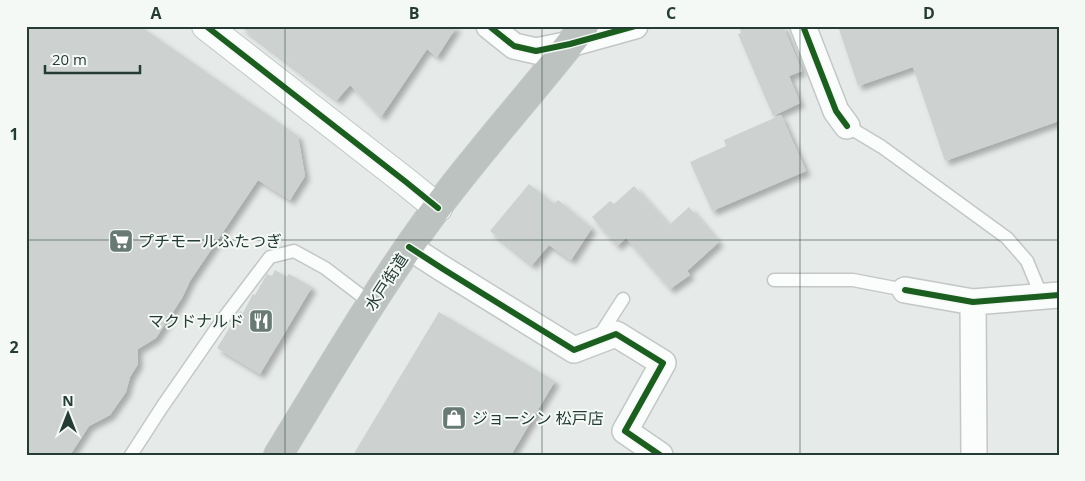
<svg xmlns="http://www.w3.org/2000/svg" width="1085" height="481" font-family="'Open Sans','Noto Sans JP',sans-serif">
  <defs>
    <filter id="shadow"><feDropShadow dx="4.5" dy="4.5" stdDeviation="2.5" flood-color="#0004"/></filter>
  </defs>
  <rect width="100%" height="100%" fill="#e6eae8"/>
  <path fill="#cdd2d0" filter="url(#shadow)" d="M26,26H140L298,136L305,176L290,200L258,180L190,281L182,298L156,338L138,349V364L130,377L126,392L110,415L89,426L70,455H26Z
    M240,26H457L437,57L427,49L381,117L350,85L337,100Z
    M739,26H783L802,71L789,76L800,103L773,116L738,34L741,33Z
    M838,26H1059V121L945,161L913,67L858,86Z
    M781,115L806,171L712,211L690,162L726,146L724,140Z
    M529,184L554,204L558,200L592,228L571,260L549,245L532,265L490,231Z
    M634,186L669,225L689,207L719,242L687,271L690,275L670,289L626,238L617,246L592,217L610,201L614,204Z
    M275,270L287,277L289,274L312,287L260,374L217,348L240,311L243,313L253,294L255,295L267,274L272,276Z
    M439,312L555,381L511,455H353Z"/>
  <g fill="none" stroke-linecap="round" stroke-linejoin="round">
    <defs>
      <path id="lane" d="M847,126L882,147L1007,238L1027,261L1042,297
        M774,280H853L905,290
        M598,338L623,299
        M131,455L162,407L223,319L270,257L294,251L325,268L371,303"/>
      <path id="street" d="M489,26L514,46L536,51L570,44L635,26
        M803,26L836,111L847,126
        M409,247L443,269L574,350L616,334L663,363L625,431L660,455
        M905,290L973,302L1059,295
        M973,302L974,455"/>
      <path id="secondary" d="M206,26L406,182L438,208"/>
      <path id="highway" d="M278,455C329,372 378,287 436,209C483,146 536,88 584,26"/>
    </defs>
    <use href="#lane" stroke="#c3c7c5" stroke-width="15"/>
    <use href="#street" stroke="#c3c7c5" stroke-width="28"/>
    <use href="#secondary" stroke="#c2c8c5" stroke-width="30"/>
    <use href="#highway" stroke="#c2c9c7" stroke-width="30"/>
    <use href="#lane" stroke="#fbfcfc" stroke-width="12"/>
    <use href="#street" stroke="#fbfcfc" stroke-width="25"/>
    <use href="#secondary" stroke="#fbfcfc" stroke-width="28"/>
    <use href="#highway" stroke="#bcc2c0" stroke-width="28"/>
    <defs>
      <path id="cycleway" d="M206,26L406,182L438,208
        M489,26L514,46L536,51L570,44L635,26
        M803,26L836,111L847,126
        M409,247L443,269L574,350L616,334L663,363L625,431L660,455
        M905,290L973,302L1059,295"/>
    </defs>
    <use href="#cycleway" stroke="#f4f9f6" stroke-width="9"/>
    <use href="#cycleway" stroke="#1b5e20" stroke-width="6"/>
  </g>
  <path fill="none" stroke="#253c35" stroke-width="1" stroke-opacity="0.55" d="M285,26V455M542,26V455M800,26V455M26,240H1059"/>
  <defs>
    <symbol id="supermarket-square" viewBox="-11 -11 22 22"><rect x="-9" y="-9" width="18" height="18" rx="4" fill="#697974" stroke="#f4f9f6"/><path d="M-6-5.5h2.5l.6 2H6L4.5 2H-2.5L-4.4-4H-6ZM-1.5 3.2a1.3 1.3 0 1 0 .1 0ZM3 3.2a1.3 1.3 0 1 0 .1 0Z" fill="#fff"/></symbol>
    <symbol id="restaurant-square" viewBox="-11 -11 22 22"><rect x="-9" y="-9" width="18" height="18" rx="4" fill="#697974" stroke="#f4f9f6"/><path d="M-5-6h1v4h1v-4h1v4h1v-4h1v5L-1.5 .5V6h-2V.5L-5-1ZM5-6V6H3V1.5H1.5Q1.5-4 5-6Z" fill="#fff"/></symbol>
    <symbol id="shop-square" viewBox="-11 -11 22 22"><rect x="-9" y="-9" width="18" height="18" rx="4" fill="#697974" stroke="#f4f9f6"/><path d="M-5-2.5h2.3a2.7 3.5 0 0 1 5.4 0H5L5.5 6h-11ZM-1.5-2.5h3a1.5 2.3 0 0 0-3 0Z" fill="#fff"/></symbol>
  </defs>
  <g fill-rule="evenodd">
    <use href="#supermarket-square" x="107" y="227" width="28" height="28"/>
    <use href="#restaurant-square" x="247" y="307" width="28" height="28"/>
    <use href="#shop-square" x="440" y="404" width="28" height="28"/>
  </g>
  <g text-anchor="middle" stroke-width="4" stroke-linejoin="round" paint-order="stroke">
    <g font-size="16" fill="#253c35" stroke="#f4f9f6" text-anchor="start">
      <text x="138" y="247">プチモールふたつぎ</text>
      <text x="244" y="327" text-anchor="end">マクドナルド</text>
      <text x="472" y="424">ジョーシン 松戸店</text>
    </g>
    <g font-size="16" fill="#253c35" stroke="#f4f9f6">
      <text transform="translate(386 282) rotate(-57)" y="6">水戸街道</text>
    </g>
  </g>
  <rect width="1085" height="481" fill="none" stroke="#f4f9f6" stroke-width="55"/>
  <g transform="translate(68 414)" stroke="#f4f9f6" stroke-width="4" paint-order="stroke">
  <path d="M0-4L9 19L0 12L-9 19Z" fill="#253c35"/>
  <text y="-8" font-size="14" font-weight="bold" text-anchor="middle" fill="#253c35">N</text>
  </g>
  <path d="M45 65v8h95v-8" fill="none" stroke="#253c35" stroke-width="2.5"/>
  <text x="52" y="65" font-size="15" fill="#253c35" stroke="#f4f9f6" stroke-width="4" paint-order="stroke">20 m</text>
  <rect x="28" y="28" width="1030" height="426" fill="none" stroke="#253c35" stroke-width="2"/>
  <g font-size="16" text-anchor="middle" font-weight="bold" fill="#253c35">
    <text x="156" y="19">A</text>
    <text x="414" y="19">B</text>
    <text x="671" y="19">C</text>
    <text x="929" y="19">D</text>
    <text x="14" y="140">1</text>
    <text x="14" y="353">2</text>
  </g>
</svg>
